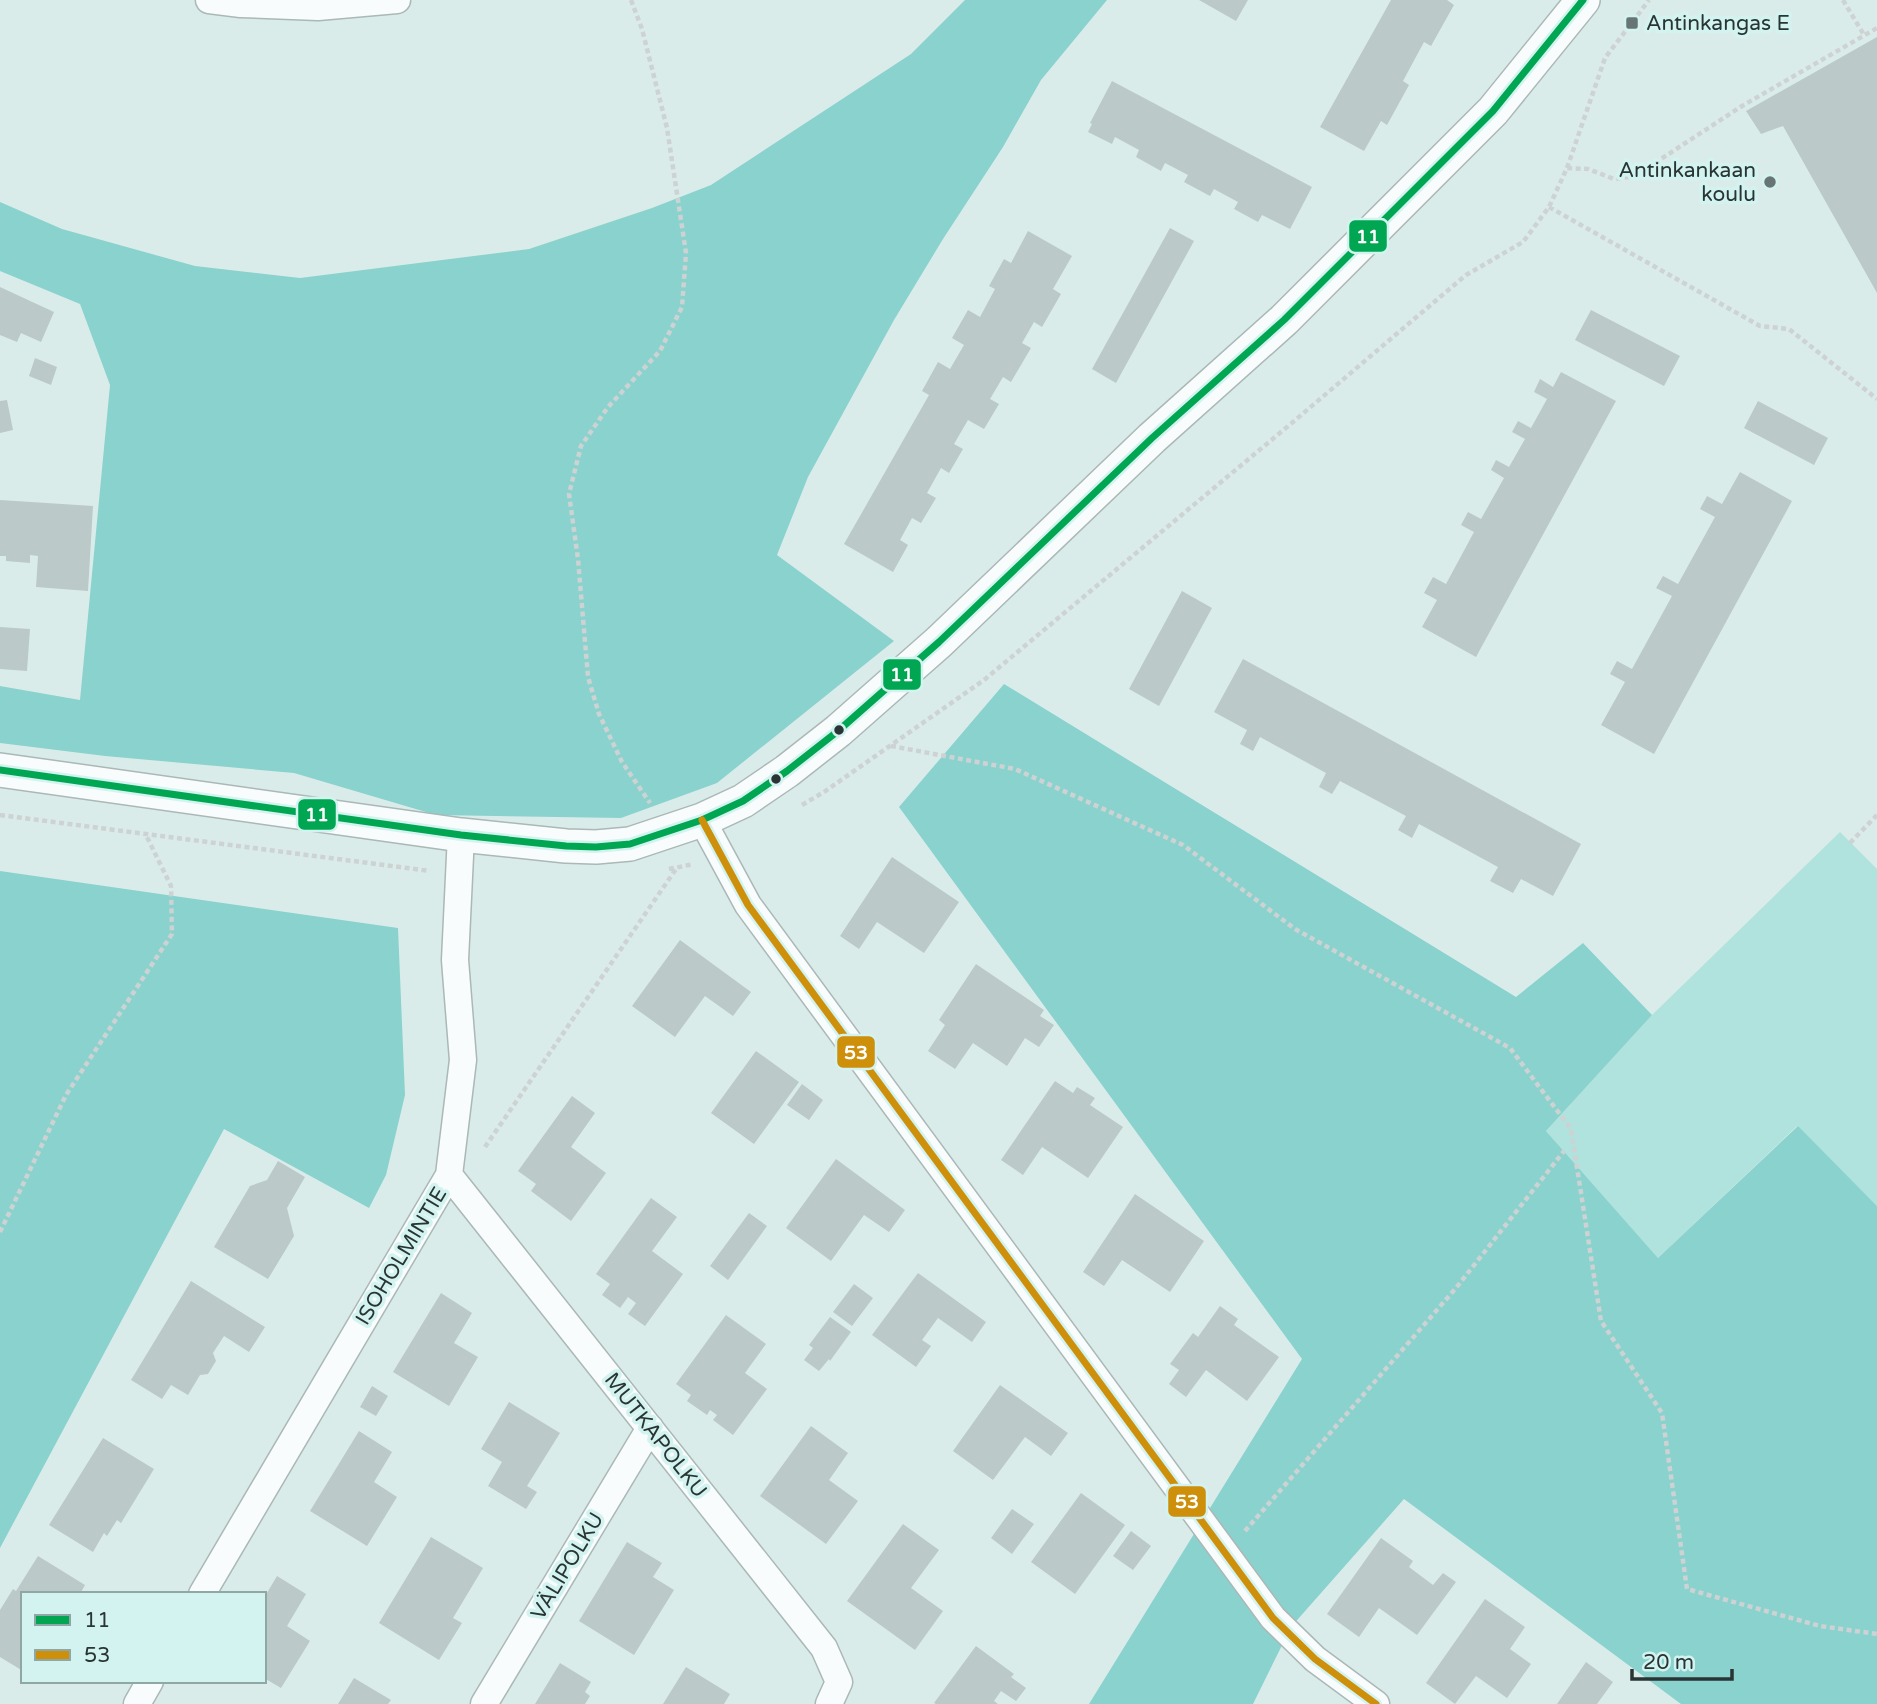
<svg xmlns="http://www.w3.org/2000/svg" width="1877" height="1704" font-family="'Varela Round',sans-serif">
  <rect width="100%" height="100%" fill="#daecea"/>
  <path fill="#b0e2de" d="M1840,832L1877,869V1206L1797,1126L1658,1258L1546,1131L1652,1015Z"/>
  <path fill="#8ad2ce" d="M965,0H1107L1041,80L1003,147L943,239L894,320L808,477L777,555L894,641L717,783L621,818L436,815L294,773L105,756L0,743V686L80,700L110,385L80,304L0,271V202L62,229L195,266L300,278L529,249L652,208L711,185L911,54Z
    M1004,684L1516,997L1583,943L1652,1015L1546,1131L1658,1258L1798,1126L1877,1206V1704H1681L1404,1499L1291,1627L1253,1704H1089L1302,1359L899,807Z
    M0,871L398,928L405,1095L386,1175L369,1208L224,1129L0,1548Z"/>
  <path fill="#bbc9c8" d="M1199,0H1248L1236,21Z
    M1391,0H1447L1454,5L1431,46L1424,42L1403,81L1409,85L1387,125L1381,121L1364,151L1320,127Z
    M1877,37V293L1783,126L1761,134L1746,111Z
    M1112,81L1312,187L1290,229L1262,215L1258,222L1234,209L1238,202L1214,189L1210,196L1184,182L1188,175L1165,163L1161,171L1136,157L1139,150L1115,137L1112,144L1088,132L1092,124L1090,123Z
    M1170,228L1194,241L1116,383L1092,369Z
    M1028,231L1072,256L1053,289L1061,294L1042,327L1034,322L1022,343L1031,348L1011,382L1003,377L990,399L999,404L984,429L968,420L954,444L963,449L949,473L941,468L927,493L936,498L921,523L912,518L900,540L908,545L893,572L844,544L929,395L922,391L938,362L950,369L964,345L952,338L968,310L980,317L995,289L989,286L1004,259L1011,263Z
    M0,287L54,312L41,342L21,333L17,342L0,335Z
    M1591,310L1680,356L1664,386L1575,340Z
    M35,358L57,367L51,385L29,376Z
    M1561,372L1616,401L1476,657L1422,627L1437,600L1424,593L1433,577L1446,584L1474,532L1461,525L1468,512L1481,519L1504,478L1491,470L1496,460L1509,467L1525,439L1512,432L1518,421L1531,428L1547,399L1534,392L1540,379L1553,387Z
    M7,400L13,430L0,433V401Z
    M1758,401L1828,438L1814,465L1744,428Z
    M1740,472L1792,501L1654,754L1601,725L1625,682L1610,674L1617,661L1632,669L1672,596L1656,588L1663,576L1678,584L1715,517L1700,509L1707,496L1722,504Z
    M0,500L93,506L88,591L36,587L38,556L30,555V563L6,561V556H0Z
    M1182,591L1212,608L1159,706L1129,689Z
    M0,627L30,629L27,671L0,669Z
    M1243,659L1581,844L1553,896L1521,879L1513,893L1490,881L1498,867L1419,824L1412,838L1398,830L1406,816L1340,781L1332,794L1319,787L1326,773L1260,737L1253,751L1240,744L1247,730L1214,712Z
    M892,857L959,902L924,953L877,922L859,949L840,936Z
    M680,940L751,992L733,1016L705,996L675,1037L632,1006Z
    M976,964L1044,1010L1040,1016L1054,1025L1039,1047L1025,1038L1007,1066L973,1043L955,1069L928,1051L945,1025L939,1020Z
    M756,1051L799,1082L754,1144L711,1113Z
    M1055,1081L1073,1093L1077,1087L1095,1098L1090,1105L1123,1127L1088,1178L1042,1147L1023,1175L1001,1160Z
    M802,1084L823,1100L809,1120L787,1105Z
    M572,1096L595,1113L571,1147L606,1173L571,1221L531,1191L536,1184L518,1171Z
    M836,1159L905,1210L889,1232L864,1215L831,1261L786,1228Z
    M278,1161L305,1177L287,1208L294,1236L268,1279L214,1247L250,1186L267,1180Z
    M1135,1194L1204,1241L1170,1292L1122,1260L1104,1286L1083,1272Z
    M651,1198L677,1217L652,1251L683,1274L645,1326L628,1314L636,1303L628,1297L620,1308L602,1295L610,1284L596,1274Z
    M749,1213L767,1226L728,1280L710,1266Z
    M918,1273L986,1322L972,1342L938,1318L922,1340L931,1346L916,1367L872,1335Z
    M191,1281L265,1327L249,1352L224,1336L213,1353L216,1361L208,1374L200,1375L188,1395L171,1385L162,1399L131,1380Z
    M854,1284L873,1298L852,1326L833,1312Z
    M441,1293L472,1313L454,1343L478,1357L449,1406L393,1372Z
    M1220,1306L1238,1319L1234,1325L1279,1357L1247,1401L1206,1370L1186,1397L1169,1384L1179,1370L1170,1364L1193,1333L1198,1337Z
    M726,1315L766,1344L745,1373L767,1389L733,1435L713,1420L717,1415L710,1410L707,1415L687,1401L691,1395L676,1384Z
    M830,1317L851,1332L830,1361L829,1359L819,1371L804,1360L813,1348L809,1345Z
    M1000,1385L1068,1433L1051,1456L1025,1437L993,1480L953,1451Z
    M372,1386L388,1396L376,1416L360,1407Z
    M509,1402L560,1433L527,1486L537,1492L526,1509L488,1486L502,1462L481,1449Z
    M811,1426L848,1453L829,1480L858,1501L826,1544L760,1496Z
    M359,1431L392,1452L374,1482L397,1497L367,1546L310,1511Z
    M103,1438L154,1469L121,1523L117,1520L107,1536L104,1533L93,1552L49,1525Z
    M1081,1493L1125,1525L1075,1594L1031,1562Z
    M1012,1509L1034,1524L1012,1554L991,1538Z
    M903,1524L939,1550L911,1588L943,1611L915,1650L847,1601Z
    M1131,1531L1151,1546L1133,1570L1113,1556Z
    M431,1537L483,1568L453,1618L462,1623L439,1660L379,1623Z
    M1381,1538L1413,1561L1409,1567L1433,1585L1443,1573L1456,1582L1417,1635L1379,1608L1359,1637L1327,1614Z
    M627,1542L662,1563L653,1577L674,1590L634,1655L579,1621Z
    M38,1556L85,1585L80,1594H23V1671L0,1657V1610L13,1589L16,1591Z
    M277,1576L306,1594L287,1626L310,1641L281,1688L264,1678V1598Z
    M1485,1599L1525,1627L1510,1649L1531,1664L1507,1698L1476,1676L1455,1704L1426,1683Z
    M976,1646L1014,1674L1011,1677L1026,1688L1016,1701L1001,1691L994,1701L998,1704H936L934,1703Z
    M1586,1662L1613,1682L1597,1704H1557Z
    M560,1663L591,1682L585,1692L590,1696L585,1704H535Z
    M686,1667L730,1694L724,1704H663Z
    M354,1678L391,1700L388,1704H338Z"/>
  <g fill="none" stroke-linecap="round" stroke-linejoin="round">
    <defs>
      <path id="minor" d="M209,0L241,4L318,7L397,0
        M702,820L748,905L1273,1618L1315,1659L1376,1704
        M449,1175L824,1648L839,1682L829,1704
        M202,1594L449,1175L463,1060L455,960L461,835
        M137,1704L150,1681
        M484,1704L650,1428"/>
      <path id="tertiary" d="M0,770L461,835L566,846L596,847L630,844L702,820L743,801L787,771L838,731L939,642L1152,438L1284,320L1493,111L1583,0"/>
    </defs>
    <use href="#minor" stroke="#aab8b6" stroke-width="29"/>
    <use href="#tertiary" stroke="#aab8b6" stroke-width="36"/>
    <path stroke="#cdd2d2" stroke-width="4.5" stroke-dasharray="5 3.5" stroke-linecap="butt" d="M631,0L642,29L667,128L686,253L682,307L660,351L608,407L581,446L569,494L578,559L588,677L599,714L622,762L650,803
      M1843,0L1864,35
      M1567,168L1605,58L1649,0
      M1549,207L1760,326L1789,329L1877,399
      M891,746L1015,769L1183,845L1295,929L1510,1048L1571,1129L1601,1321L1662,1413L1687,1589L1820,1626L1877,1634
      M802,805L824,792L984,680L1293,422L1466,275L1523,242L1549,207L1567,168L1588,169L1614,179L1635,176L1742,106L1877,28
      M0,815L430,871
      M1850,843L1877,815
      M669,869L694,864
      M485,1147L676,869
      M0,1232L66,1095L172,934L171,886L146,835
      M1245,1531L1456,1288L1564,1151"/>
    <use href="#minor" stroke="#f9fcfc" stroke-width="26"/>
    <use href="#tertiary" stroke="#f9fcfc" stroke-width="33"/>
    <defs>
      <path id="bus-1" d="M0,770L461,835L566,846L596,847L630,844L702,820L743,801L787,771L838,731L939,642L1152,438L1284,320L1493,111L1583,0"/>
      <path id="bus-2" d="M702,820L748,905L1273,1618L1315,1659L1376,1704"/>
    </defs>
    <use href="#bus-1" stroke="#d3f3f0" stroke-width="12"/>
    <use href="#bus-2" stroke="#d3f3f0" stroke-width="12"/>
    <use href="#bus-1" stroke="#00a651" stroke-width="7"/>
    <use href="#bus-2" stroke="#ce8f0a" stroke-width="7"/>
  </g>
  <g fill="#677574" stroke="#d3f3f0" stroke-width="2.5">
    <rect x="1625" y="16" width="14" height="14" rx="3.5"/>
    <circle cx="1770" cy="182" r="7"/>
  </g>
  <g fill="#293534" stroke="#d3f3f0" stroke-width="2.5">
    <circle cx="839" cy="730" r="6"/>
    <circle cx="776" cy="779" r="6"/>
  </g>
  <g text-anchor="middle" stroke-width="7" stroke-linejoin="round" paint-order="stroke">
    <g font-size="21" fill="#293534" stroke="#d3f3f0" text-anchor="start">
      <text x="1646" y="30">Antinkangas E</text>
      <text x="1756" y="177" text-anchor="end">Antinkankaan<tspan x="1756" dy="24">koulu</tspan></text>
    </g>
    <g font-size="21" fill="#293534" stroke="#d3f3f0">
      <text transform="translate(401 1256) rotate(-59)" y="7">ISOHOLMINTIE</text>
      <text transform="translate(656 1435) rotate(52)" y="7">MUTKAPOLKU</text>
      <text transform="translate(567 1566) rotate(-59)" y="7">VÄLIPOLKU</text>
    </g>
  </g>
  <g stroke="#d3f3f0" stroke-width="2.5">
    <rect x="1348" y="219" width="40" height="34" rx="7" fill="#00a651"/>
    <rect x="882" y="658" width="40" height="33" rx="7" fill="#00a651"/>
    <rect x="297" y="798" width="40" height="33" rx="7" fill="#00a651"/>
    <rect x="836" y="1035" width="40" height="34" rx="7" fill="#ce8f0a"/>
    <rect x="1167" y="1485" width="40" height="33" rx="7" fill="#ce8f0a"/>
  </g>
  <g font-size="19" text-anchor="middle" font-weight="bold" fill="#fff">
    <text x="1368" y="243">11</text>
    <text x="902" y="681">11</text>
    <text x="317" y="821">11</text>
    <text x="856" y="1059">53</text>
    <text x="1187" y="1508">53</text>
  </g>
  <rect x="21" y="1592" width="245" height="91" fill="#d3f3f0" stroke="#8fa7a5" stroke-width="2"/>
  <rect x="35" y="1615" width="35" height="10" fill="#00a651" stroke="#8fa7a5" stroke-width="2"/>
  <text x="84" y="1627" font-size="21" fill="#293534">11</text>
  <rect x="35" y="1650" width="35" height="10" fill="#ce8f0a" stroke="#8fa7a5" stroke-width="2"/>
  <text x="84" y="1662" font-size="21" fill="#293534">53</text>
  <path d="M1632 1669v10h100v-10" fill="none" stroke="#293534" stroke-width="3.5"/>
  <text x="1643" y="1669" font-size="21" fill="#293534" stroke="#d3f3f0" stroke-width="5" paint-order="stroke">20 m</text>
</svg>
